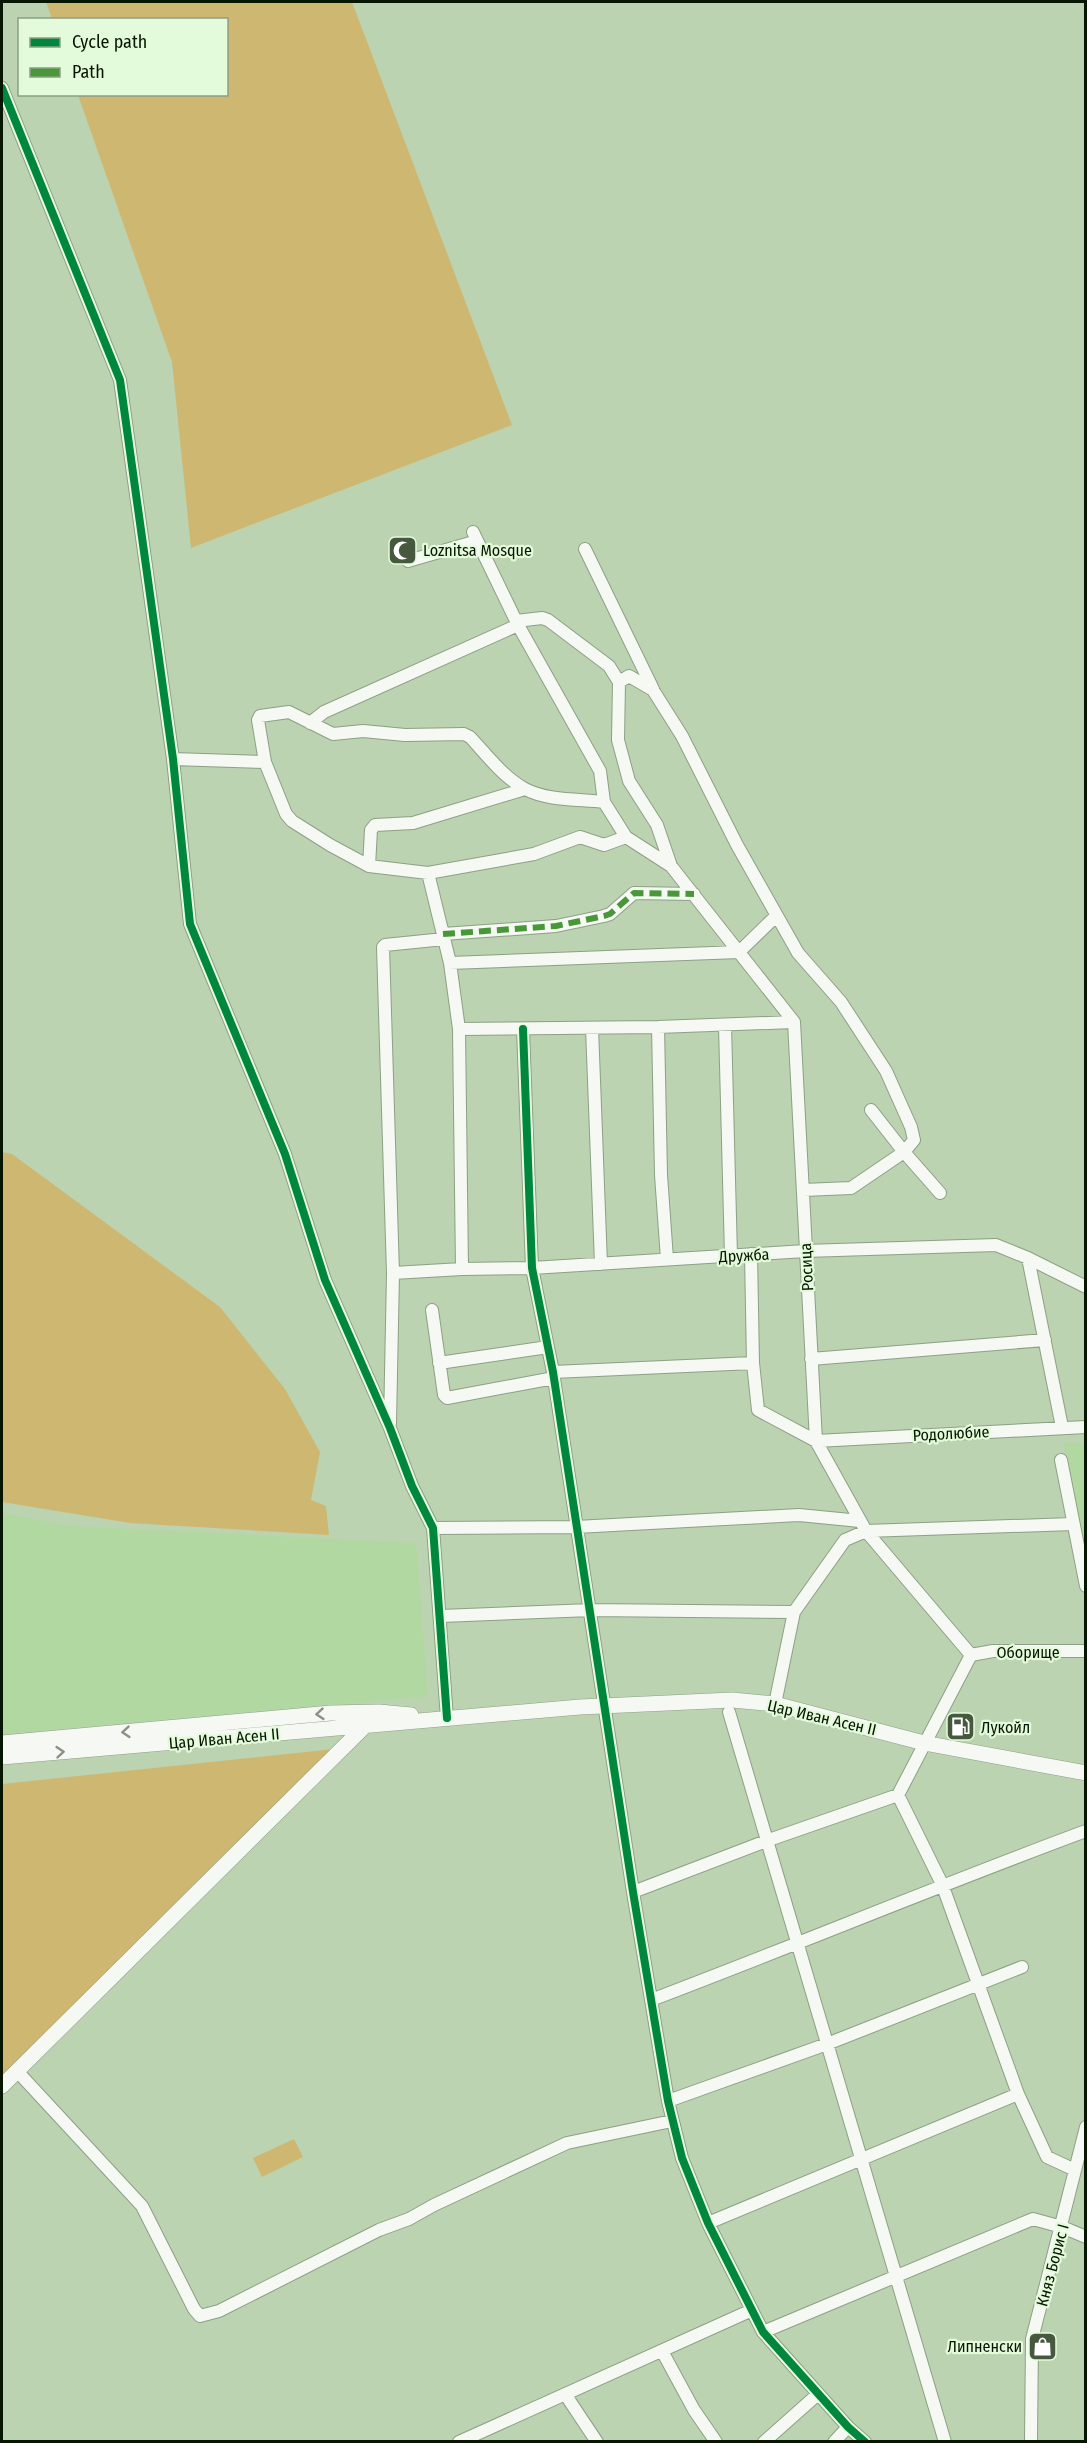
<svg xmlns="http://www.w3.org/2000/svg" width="1087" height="2443" font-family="'Fira Sans Condensed',sans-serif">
  <rect width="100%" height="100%" fill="#bbd3b0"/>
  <path fill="#b2d8a2" d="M1063,1443H1085V1562Z
    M2,1513L71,1526L416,1543L428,1696L2,1734Z"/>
  <path fill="#ceb871" d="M46,2H352L512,425L191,548L172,362L78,95L226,94V20L52,19Z
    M2,1152L12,1154L220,1307L285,1389L320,1452L311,1500L326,1506L329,1535L130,1523L2,1502Z
    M343,1748L2,2077V1784Z
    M294,2139L303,2157L262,2177L253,2158Z"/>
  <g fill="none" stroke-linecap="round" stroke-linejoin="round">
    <defs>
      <path id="minor" d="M2,88L120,380L173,759L190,924L285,1154L325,1280L390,1428L412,1486L433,1528L447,1718
        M473,532L518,625L600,771L604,802L626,837L671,866L794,1022L816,1441L866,1531L971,1655
        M585,549L653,689
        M408,561L477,541
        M516,621L542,618L548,620L609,666L619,682L618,740L629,781L657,825L671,866
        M619,682L629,676L653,690L682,736L737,845L798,953L841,1002L886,1071L911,1127L914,1140L904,1152L851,1188L803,1190
        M310,723L324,712L518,625
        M173,759L265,762
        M604,802C579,799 548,801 525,789C503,777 486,754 470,737L464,734L405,735L363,731L333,734L289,712L260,716L258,720L265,762L286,814L292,821L330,845L369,866L428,873L534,854L580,837L604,845L626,837
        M369,866L371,830L375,825L413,823L525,789
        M428,873L450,963L459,1029L462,1269
        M443,934L556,926L604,916L610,914L634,893L694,894
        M450,963L739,952L776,916
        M725,1026L731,1256
        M658,1027L661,1175L667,1259
        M592,1028L601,1264
        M459,1029L658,1027L794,1022
        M523,1029L532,1268L553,1372L633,1892L668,2101L682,2158L708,2223L763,2332L848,2427L865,2442
        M871,1110L904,1152L940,1193
        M751,1254L753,1363L758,1410L816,1441L1086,1427
        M1028,1258L1062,1427
        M393,1273L462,1269L532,1268L805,1251L996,1245L1028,1258L1086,1287
        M432,1310L444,1395L447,1398L554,1378
        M811,1359L1045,1340
        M439,1363L548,1347
        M553,1372L753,1363
        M390,1424L393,1273L383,947L385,945L444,939
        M1061,1460L1086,1586
        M433,1528L576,1527L799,1515L860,1521
        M441,1616L591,1610L794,1612
        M971,1655L898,1795L942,1884L1018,2094L1047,2157L1075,2170
        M971,1655L993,1651H1086
        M775,1704L794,1612L845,1540L866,1531L1073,1524
        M729,1712L945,2442
        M633,1892L766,1841L898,1795
        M651,2000C796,1945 940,1885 1086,1831
        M17,2071L142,2206L194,2309L200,2316L219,2311L379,2230L409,2219L434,2205L567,2143L672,2121
        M668,2101L827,2044L1022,1967
        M708,2223L1018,2094
        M763,2332L1033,2219L1062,2227L1086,2237
        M662,2351L694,2410L716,2442
        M565,2394L597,2442
        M459,2442L752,2310
        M764,2442L818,2394
        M834,2442L848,2427
        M1031,2442L1032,2339L1086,2127"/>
      <path id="tertiary" d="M2,1743L331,1713L379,1712L411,1715
        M2,1757L580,1707L732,1700L775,1704L924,1743L1086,1773
        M2,2086L379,1712"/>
    </defs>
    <use href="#minor" stroke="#8da085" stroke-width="14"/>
    <use href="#tertiary" stroke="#8da085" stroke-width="16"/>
    <use href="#minor" stroke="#f5f8f3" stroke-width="12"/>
    <use href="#tertiary" stroke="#f5f8f3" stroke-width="15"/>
    <path stroke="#489839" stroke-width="6" stroke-dasharray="12 6" stroke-linecap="butt" d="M443,934L556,926L604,916L610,914L634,893L694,894"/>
    <defs>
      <path id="cycleway" d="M2,88L120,380L173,759L190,924L285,1154L325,1280L390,1428L412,1486L433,1528L447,1718
        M523,1029L532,1268L553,1372L633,1892L668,2101L682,2158L708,2223L763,2332L848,2427L865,2442"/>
    </defs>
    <use href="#cycleway" stroke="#e4fbdb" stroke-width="11"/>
    <use href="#cycleway" stroke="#00873e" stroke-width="8"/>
  </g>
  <defs><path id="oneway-chevron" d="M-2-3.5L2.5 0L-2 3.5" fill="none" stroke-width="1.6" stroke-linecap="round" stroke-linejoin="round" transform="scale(1.5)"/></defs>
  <g stroke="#8a9286">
    <use href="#oneway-chevron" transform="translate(320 1714) rotate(175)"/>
    <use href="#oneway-chevron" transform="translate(126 1732) rotate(175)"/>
    <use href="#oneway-chevron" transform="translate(60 1752) rotate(-5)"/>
  </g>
  <defs>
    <symbol id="mosque-square" viewBox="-11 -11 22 22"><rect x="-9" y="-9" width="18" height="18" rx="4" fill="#46583e" stroke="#e4fbdb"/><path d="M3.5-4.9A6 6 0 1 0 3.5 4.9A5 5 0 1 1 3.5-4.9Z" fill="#fff"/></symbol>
    <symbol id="fuel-square" viewBox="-11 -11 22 22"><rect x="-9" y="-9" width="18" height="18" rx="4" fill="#46583e" stroke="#e4fbdb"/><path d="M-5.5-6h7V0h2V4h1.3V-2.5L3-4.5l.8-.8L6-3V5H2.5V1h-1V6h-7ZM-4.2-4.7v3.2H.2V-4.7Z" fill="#fff"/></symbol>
    <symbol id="shop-square" viewBox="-11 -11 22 22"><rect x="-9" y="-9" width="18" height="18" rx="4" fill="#46583e" stroke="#e4fbdb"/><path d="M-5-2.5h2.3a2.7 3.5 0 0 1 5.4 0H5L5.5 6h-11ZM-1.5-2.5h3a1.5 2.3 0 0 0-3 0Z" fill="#fff"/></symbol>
  </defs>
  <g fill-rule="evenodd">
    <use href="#mosque-square" x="386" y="534" width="33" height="33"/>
    <use href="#fuel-square" x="944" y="1710" width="33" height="33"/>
    <use href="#shop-square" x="1026" y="2330" width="33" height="33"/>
  </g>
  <g text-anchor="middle" stroke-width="4.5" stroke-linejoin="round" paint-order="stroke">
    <g font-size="16" fill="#071601" stroke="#e4fbdb" text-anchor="start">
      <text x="423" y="556">Loznitsa Mosque</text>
      <text x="981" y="1733">Лукойл</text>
      <text x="1022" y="2352" text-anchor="end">Липненски</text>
    </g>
    <g font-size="16" fill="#071601" stroke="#e4fbdb">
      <text transform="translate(744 1255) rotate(-3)" y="6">Дружба</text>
      <text transform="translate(806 1267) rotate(-93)" y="6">Росица</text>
      <text transform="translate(951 1433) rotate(-3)" y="6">Родолюбие</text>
      <text x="1028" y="1658">Оборище</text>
      <text transform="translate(822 1717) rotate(13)" y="6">Цар Иван Асен II</text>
      <text transform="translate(224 1738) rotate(-5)" y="6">Цар Иван Асен II</text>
      <text transform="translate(1052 2265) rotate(-75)" y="6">Княз Борис I</text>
    </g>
  </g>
  <rect width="1087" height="2443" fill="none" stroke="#071601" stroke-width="6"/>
  <rect x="18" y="18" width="210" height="78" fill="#e4fbdb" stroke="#8c9f84" stroke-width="1.5"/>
  <rect x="30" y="38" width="30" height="9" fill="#00873e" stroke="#8c9f84" stroke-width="1.5"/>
  <text x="72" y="48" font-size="18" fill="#071601">Cycle path</text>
  <rect x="30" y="68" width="30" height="9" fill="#489839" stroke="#8c9f84" stroke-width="1.5"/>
  <text x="72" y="78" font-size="18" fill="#071601">Path</text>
</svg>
